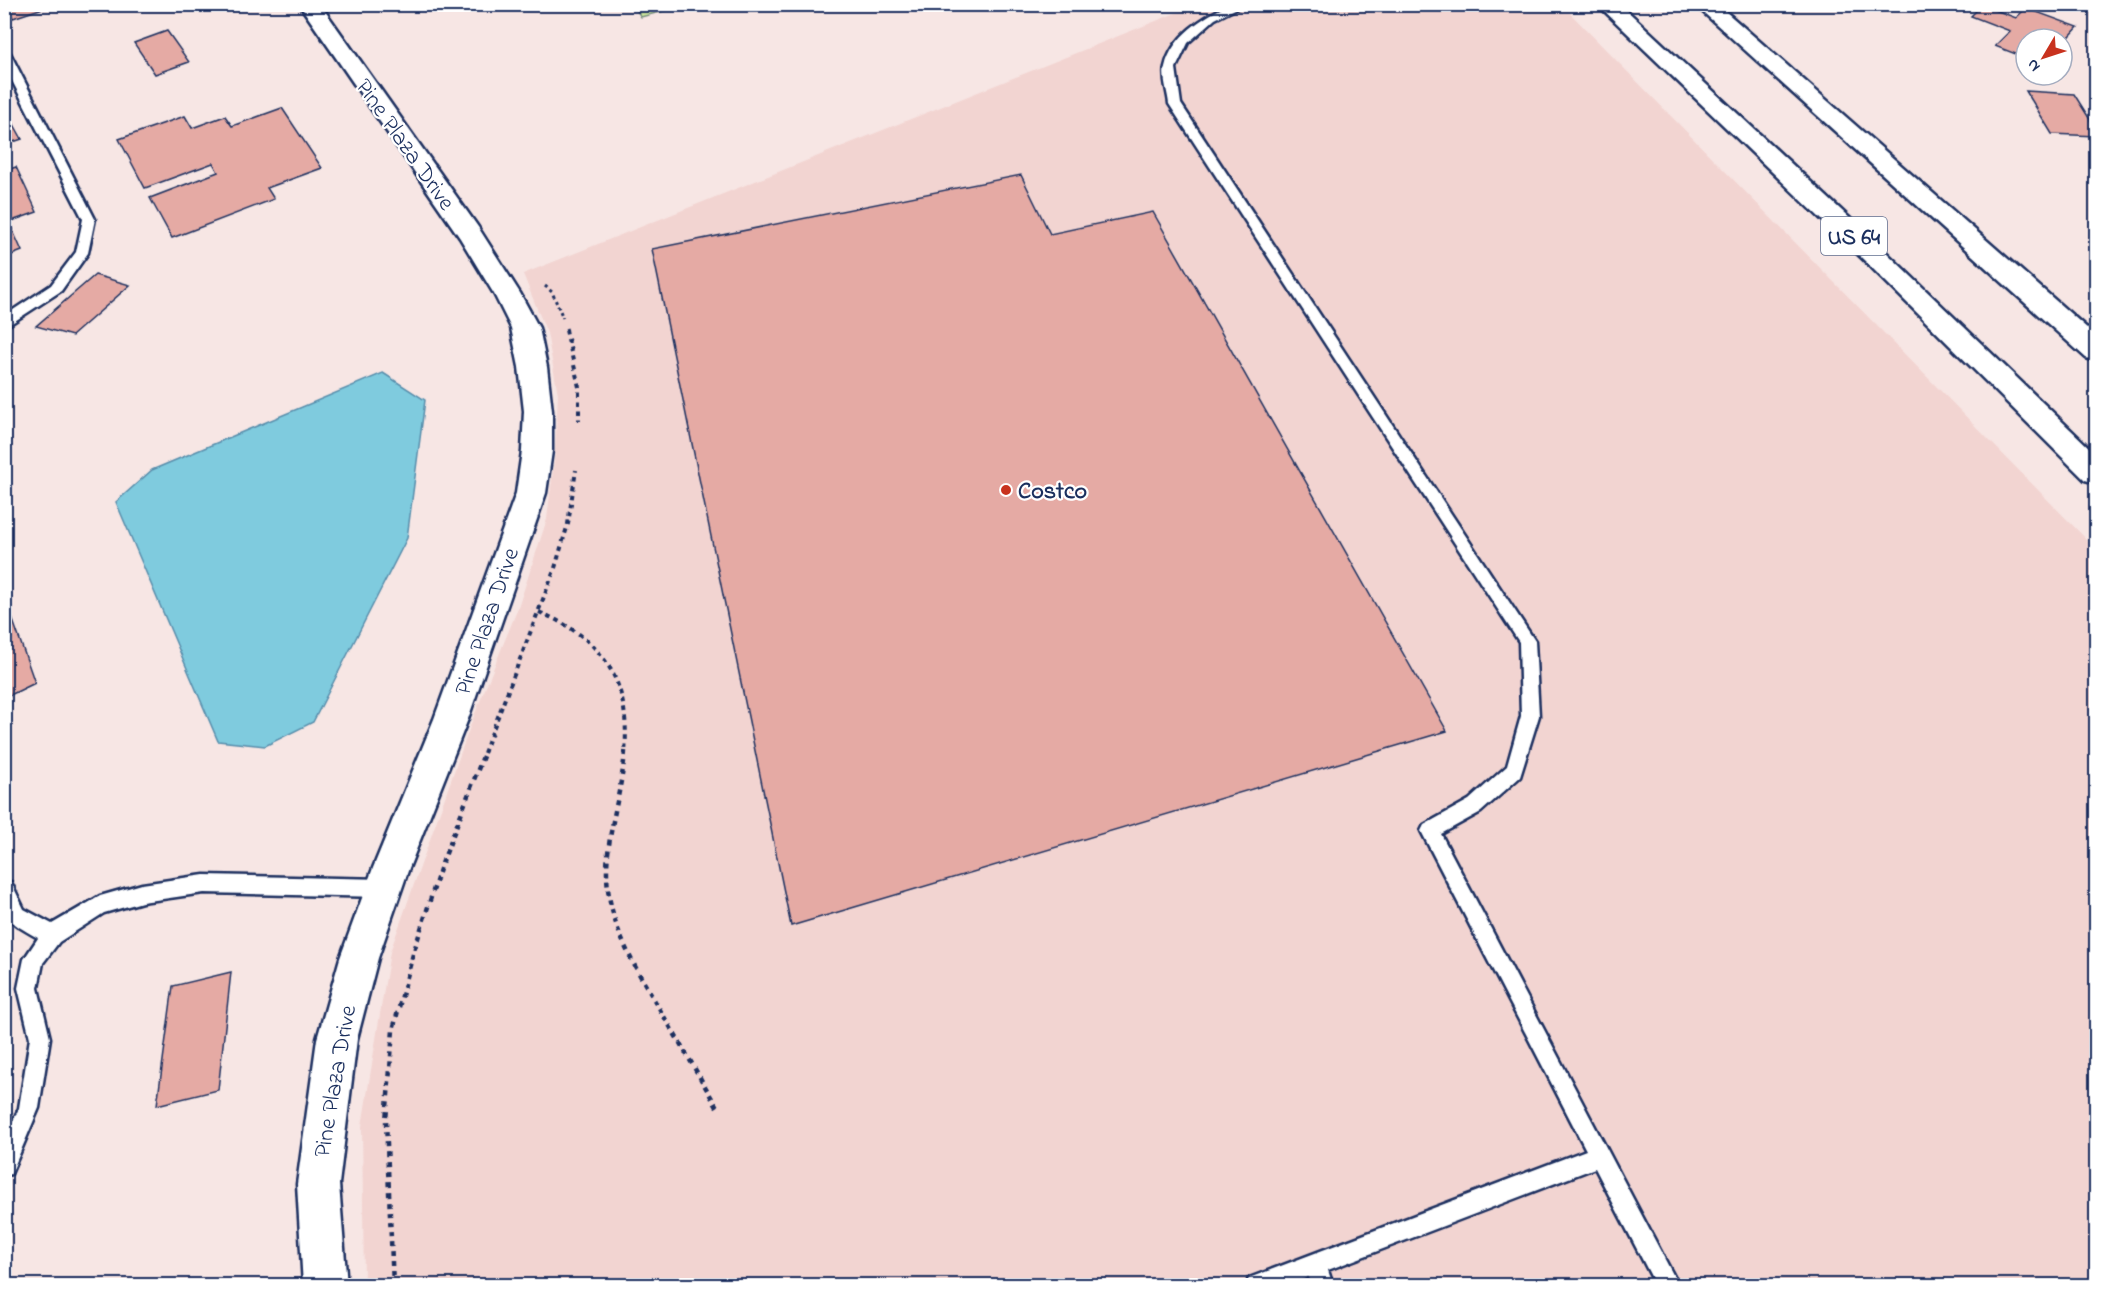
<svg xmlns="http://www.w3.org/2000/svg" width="2101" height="1290" font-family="'Indie Flower',sans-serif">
  <rect width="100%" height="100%" fill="#f7e6e4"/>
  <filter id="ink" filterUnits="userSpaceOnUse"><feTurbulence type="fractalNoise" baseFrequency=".0167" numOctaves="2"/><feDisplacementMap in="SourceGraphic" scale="12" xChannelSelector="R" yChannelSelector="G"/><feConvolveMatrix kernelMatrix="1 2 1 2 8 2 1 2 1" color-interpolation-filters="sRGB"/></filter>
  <g filter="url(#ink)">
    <path fill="#f2d4d1" d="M1196,5H1562L2096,549V1285L364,1286L362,1126L390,952L472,721L518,608L547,519L555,454L558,394L547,333L523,274Z"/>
    <path fill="#cbe49a" stroke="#738a7c" stroke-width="1.5" d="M633,5H687L641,17Z"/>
    <path fill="#7fcbde" stroke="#578dab" stroke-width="1.5" d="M383,373L425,400L407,538L313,722L265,746L218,741L116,502L152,470Z"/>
    <path fill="#e5aaa4" stroke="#1b2f5e" stroke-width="1.5" d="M6,4H55L13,18Z
      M1982,5L2016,18L2026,8L2078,27L2062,45V39H2026V58L1995,46L2010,31L1971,16Z
      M167,31L189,62L155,74L134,43Z
      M2026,91L2074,94L2096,129V136L2052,134Z
      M282,108L322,168L267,188L274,199L172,238L150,198L218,172L213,163L145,188L119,139L185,116L192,128L225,116L232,126Z
      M4,110H6L22,139L4,145Z
      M16,167L37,212L9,222L22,251L4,258V171Z
      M1021,175L1050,234L1153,212L1447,731L791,926L652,249Z
      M95,275L130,285L72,336L36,326Z
      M4,595L35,683L4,698Z
      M231,972L218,1090L157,1105L173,986Z"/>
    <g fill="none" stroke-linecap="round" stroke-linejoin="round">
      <defs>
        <path id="lane" d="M1230,4H1245L1215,19L1188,43L1176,68L1181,104L1535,641L1539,716L1520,777L1481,812L1441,834L1679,1286H1656L1595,1168L1328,1270L1333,1286H1311L1308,1277L1287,1286H1246L1249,1278L1257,1275L1586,1150L1421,831L1424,825L1469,800L1507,766L1521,716L1519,642L1169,104C1168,93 1162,77 1165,67C1172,36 1203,17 1230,4Z
          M4,50L10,53L95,219L88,253L61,291L4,328V316L51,285L76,252L83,219L4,65Z
          M204,875L384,879L391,882L393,888L391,894L384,897L204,893L142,902L104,913L59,942L43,963L38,988L50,1038L39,1108L11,1174L4,1177V1141L19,1108L30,1038L18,988L24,959L38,938C3,918 4,919 4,879L11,882L24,909L52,924L100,896L142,884Z"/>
        <path id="secondary" d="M299,4H320L478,227L520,293L539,328L547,367L552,411V451L546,493L468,719L409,868L378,958L357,1039L339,1184L347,1286H303L297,1184L317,1039L340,958L373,868L434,719L516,493L522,451L524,411L519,367L511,328L494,294L460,238Z"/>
        <path id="highway" d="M1597,4H1620L1885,251L2096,454V483L2085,480L1867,263Z
          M1694,4H1717L2096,336V361L2086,358Z"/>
      </defs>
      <use href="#lane" stroke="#1b2f5e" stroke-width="5"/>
      <use href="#secondary" stroke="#1b2f5e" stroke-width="5"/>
      <use href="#highway" stroke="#1b2f5e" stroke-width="5"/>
      <path stroke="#1b2f5e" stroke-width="3" stroke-dasharray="3 3" stroke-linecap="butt" d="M545,286L552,292L563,318
        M566,328L567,331"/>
      <path stroke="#1b2f5e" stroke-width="4" stroke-dasharray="4.5 4.5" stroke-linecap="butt" d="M566,330L579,387V421
        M539,612C604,639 631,682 625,753
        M484,753L555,568L568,524L576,470"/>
      <path stroke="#1b2f5e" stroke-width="4.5" stroke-dasharray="5 5" stroke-linecap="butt" d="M625,751C622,791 608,829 607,869C606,926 639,973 666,1020C684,1049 700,1078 717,1107
        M393,1286L386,1121L393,1030L413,954L440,869L485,751"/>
      <use href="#lane" fill="#fff" fill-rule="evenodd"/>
      <use href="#secondary" fill="#fff" fill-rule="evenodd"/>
      <use href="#highway" fill="#fff" fill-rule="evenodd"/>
    </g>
  </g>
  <circle fill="#c8321e" stroke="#fff" stroke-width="2" cx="1006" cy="490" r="6"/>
  <g text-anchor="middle" stroke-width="4.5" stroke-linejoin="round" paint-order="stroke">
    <rect fill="#fff" stroke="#5f6d8e" stroke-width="1.5" x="1821" y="217" width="66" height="38" rx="4.5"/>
    <g font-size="22" font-weight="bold" fill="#1b2f5e">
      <text x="1854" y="244">US 64</text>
    </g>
    <g font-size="24" fill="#1b2f5e" stroke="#fff">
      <text transform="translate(406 144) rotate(55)" y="8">Pine Plaza Drive</text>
      <text transform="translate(486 621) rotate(-71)" y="8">Pine Plaza Drive</text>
      <text transform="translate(334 1081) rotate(-80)" y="8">Pine Plaza Drive</text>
    </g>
    <g font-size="24" font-weight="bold" fill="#1b2f5e" stroke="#fff" text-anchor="start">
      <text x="1018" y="498">Costco</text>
    </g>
  </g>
  <rect width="2101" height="1290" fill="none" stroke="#fff" stroke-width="24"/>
  <rect x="12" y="12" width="2077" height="1266" fill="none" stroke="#1b2f5e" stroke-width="2" filter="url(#ink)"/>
  <g transform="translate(2044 57) rotate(231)"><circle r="28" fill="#ffffff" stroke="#a4acbf" stroke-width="1.5"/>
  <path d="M0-4.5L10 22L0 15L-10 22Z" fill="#c8321e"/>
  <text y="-9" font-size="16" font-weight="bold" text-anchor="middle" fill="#1b2f5e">N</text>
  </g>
</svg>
